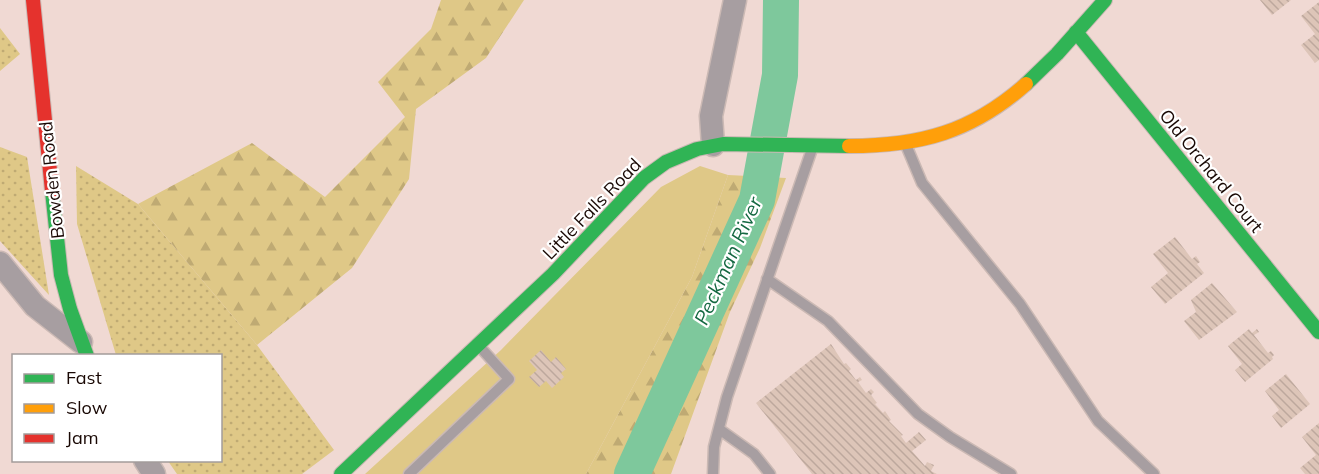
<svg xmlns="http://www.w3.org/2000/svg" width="1319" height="474" font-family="Mulish,sans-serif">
  <defs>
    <pattern id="grass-dots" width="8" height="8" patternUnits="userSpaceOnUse" patternTransform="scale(1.5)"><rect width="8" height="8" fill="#dfc887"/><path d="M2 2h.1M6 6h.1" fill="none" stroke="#bfaa73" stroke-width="1.8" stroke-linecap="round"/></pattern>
    <pattern id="forest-firs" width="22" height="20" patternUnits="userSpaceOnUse" patternTransform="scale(1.5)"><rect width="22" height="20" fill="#dfc887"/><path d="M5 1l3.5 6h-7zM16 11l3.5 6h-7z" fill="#bfaa73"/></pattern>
    <pattern id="building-back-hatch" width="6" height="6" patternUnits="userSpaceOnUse" patternTransform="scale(1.5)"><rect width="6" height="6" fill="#ddc5b8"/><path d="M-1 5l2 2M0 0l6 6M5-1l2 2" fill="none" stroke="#bda89d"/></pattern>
  </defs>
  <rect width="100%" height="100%" fill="#f0d9d3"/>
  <path fill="url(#grass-dots)" d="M0,28L20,54L0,71Z
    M0,147L27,157L49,295L0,241Z
    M76,166L138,204L257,345L334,450L302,474H177L168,461L220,460V356L116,355L77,224Z"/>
  <path fill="url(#forest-firs)" d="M441,0H524L486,58L416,109L409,179L352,268L257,345L138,204L252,143L325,197L405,117L378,82L431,29Z
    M728,175L786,178L760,248L730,312L671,474H586L692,277Z"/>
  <path fill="#dfc887" d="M700,166L728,175L692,277L586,474H365L501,350L661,187Z"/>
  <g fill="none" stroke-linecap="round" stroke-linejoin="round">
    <path stroke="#7ec89c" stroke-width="36" d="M632,474L757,200L780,75L781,0"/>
  </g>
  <path fill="url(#building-back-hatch)" d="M1260,0H1291L1272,15Z
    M1319,2V60L1315,63L1301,45L1315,34L1301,16Z
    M1175,237L1192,259L1196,256L1200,262L1197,264L1204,273L1165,304L1151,287L1168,273L1153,254Z
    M1212,283L1237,312L1199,340L1184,321L1196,312L1191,300Z
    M1249,329L1252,333L1257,329L1259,332L1254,335L1268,353L1271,351L1274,355L1272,357L1273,359L1245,382L1235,370L1242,364L1228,346Z
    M831,344L844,364L846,363L851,369L849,371L856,380L860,377L862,380L858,382L866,393L871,389L874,392L871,395L877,403L875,404L883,413L885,411L891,420L889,421L903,435L901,436L906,443L919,432L926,440L912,451L925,466L927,462L934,465L931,471L937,474H812L756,403Z
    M541,350L551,362L556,357L566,369L561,373L564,377L552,388L546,381L539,387L529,377L537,370L529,361Z
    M1286,374L1310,404L1281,428L1272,416L1279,410L1265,391Z
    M1319,423V474H1305L1300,468L1316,455L1302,437Z"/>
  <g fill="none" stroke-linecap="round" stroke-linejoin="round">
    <defs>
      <path id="lane" d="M906,145L922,183L1020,304L1098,421L1154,474
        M767,279L828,321L918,414L950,437L1011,474
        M719,429L754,454L770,474
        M409,474L509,379L479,346
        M713,474L714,447L727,397L812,149"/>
      <path id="street" d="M713,145L711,116L735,0
        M0,263L35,306L81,342
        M145,460L154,474"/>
      <path id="fast" d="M1076,32L1319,332
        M1026,84L1057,54L1105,0
        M52,191L61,275L70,309L87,356
        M341,474L553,274L644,178L666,162L697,149L723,144L849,146"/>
      <path id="slow" d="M849,146C920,146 972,132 1026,84"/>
      <path id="jam" d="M33,0L52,191"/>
    </defs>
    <use href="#lane" stroke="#cbb9b4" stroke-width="13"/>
    <use href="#street" stroke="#cbb9b4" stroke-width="25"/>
    <use href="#fast" stroke="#cbb9b4" stroke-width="16"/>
    <use href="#slow" stroke="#cbb9b4" stroke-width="16"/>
    <use href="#jam" stroke="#cbb9b4" stroke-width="16"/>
    <use href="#lane" stroke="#a79ea1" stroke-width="10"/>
    <use href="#street" stroke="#a79ea1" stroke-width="22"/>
    <use href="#fast" stroke="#30b455" stroke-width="14"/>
    <use href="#slow" stroke="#ff9f0a" stroke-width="14"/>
    <use href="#jam" stroke="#e5322d" stroke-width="14"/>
  </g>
  <g text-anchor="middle" stroke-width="4.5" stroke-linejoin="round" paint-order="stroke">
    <g font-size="18" fill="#190804" stroke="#fff">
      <text transform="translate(1211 171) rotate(51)" y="6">Old Orchard Court</text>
      <text transform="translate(52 180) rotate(-96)" y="6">Bowden Road</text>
      <text transform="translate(592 209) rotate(-46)" y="6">Little Falls Road</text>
    </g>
    <g font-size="20" font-style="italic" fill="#146841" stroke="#fff">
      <text transform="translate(728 261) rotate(-66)" y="7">Peckman River</text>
    </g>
  </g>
  <rect x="12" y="354" width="210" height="108" fill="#ffffff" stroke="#a39c9b" stroke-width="1.5"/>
  <rect x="24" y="374" width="30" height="9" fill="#30b455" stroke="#a39c9b" stroke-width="1.5"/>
  <text x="66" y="384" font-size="18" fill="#190804">Fast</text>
  <rect x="24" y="404" width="30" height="9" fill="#ff9f0a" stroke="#a39c9b" stroke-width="1.5"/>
  <text x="66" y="414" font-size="18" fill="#190804">Slow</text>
  <rect x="24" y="434" width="30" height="9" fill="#e5322d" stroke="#a39c9b" stroke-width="1.5"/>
  <text x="66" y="444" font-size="18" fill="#190804">Jam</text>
</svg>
